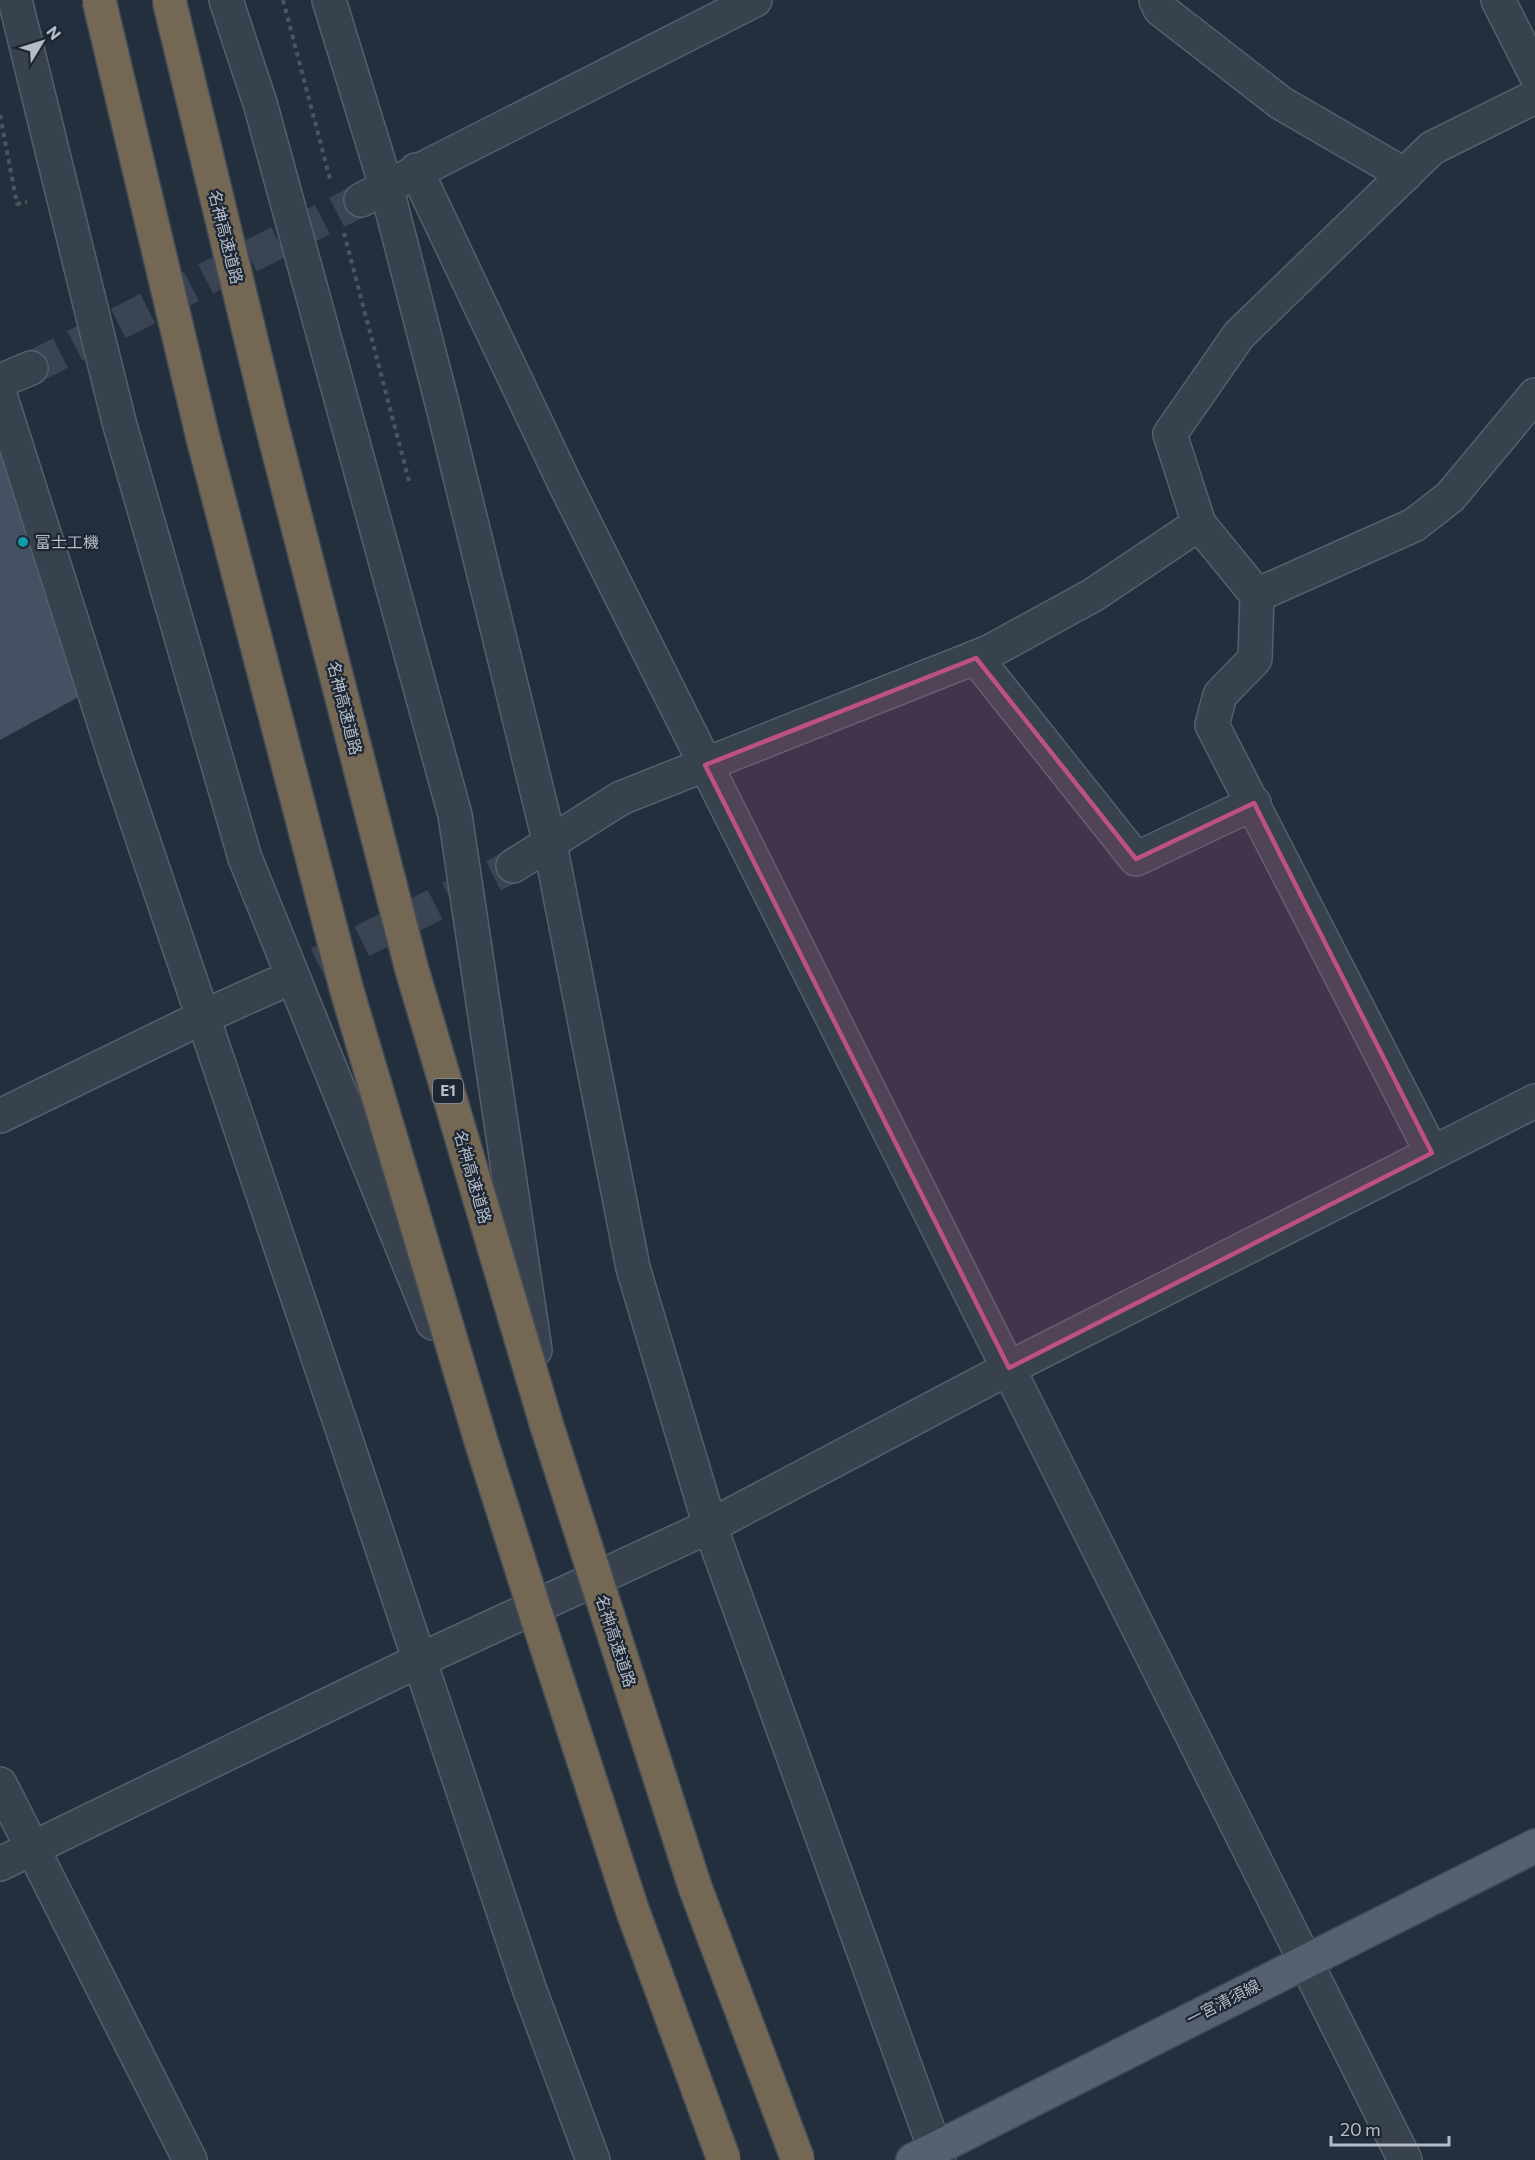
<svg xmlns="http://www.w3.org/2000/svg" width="1535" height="2160" font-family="Commissioner,'Noto Sans JP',sans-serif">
  <rect width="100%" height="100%" fill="#242f3e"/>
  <path fill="#455162" d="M0,396L93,689L0,740Z"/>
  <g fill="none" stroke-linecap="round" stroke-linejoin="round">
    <path stroke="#3a4453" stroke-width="33" stroke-dasharray="33 16" stroke-linecap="butt" d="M31,368L361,200
      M274,985L513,866"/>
    <defs>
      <path id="minor" d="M15,0L119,422L245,858L433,1323
        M226,0L260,103L455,815L535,1350
        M329,0L386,186L443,407L550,844L633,1268L710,1526L939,2160
        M1156,0L1160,9L1281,103L1405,175
        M1498,0L1535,73
        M416,170L564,482L1405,2160
        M361,200L755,0
        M0,381L31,368
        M0,395L116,760L344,1434L529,1988L593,2160
        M1257,595L1414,525L1450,497L1535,395
        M976,658L1136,859L1254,803
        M513,866L621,798L989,652L1093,595L1199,524
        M0,1116L203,1017L274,985
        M1432,1153L1212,725L1220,695L1255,659L1257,595L1199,524L1170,434L1239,335L1432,148L1535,97
        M0,1784L190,2160
        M0,1864L420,1660L710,1526L1009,1368L1535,1101"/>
      <path id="major" d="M913,2160L1535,1846"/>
    </defs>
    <use href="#minor" stroke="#565f6c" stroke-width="36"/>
    <use href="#major" stroke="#414a57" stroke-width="36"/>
    <path stroke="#44595c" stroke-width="4" stroke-dasharray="4.5 4.5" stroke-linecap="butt" d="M283,0L330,179
      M0,115L17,204L27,202
      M344,233L409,481"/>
    <use href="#minor" stroke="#38414e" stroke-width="33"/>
    <use href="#major" stroke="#56606e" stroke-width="33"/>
    <defs>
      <path id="highway-bridge" d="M99,0L203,438L347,991L481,1441L534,1608L632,1909L724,2160
        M169,0L271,422L412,970L546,1423L695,1887L798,2160"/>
    </defs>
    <use href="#highway-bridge" stroke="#434c59" stroke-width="36" stroke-linecap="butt"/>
    <use href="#highway-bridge" stroke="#746855" stroke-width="33"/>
  </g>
  <path fill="#bd5182" fill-opacity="0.2" stroke="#bd5182" stroke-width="4.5" stroke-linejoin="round" d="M976,658L1136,859L1254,803L1432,1153L1009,1368L705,765Z"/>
  <circle fill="#0f9aa8" stroke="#1d2633" stroke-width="2" cx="23" cy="542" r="6"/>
  <g text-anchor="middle" stroke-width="4.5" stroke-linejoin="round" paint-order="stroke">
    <rect fill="#1d2633" stroke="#878f9c" stroke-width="1.5" x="433" y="1079" width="30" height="24" rx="4.5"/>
    <g font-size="15" font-weight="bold" fill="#b4bcc9">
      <text x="448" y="1096">E1</text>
    </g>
    <g font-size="16" fill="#b4bcc9" stroke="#1d2633">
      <text transform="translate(226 237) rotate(76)" y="6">名神高速道路</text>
      <text transform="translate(345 708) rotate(76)" y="6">名神高速道路</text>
      <text transform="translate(473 1177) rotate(74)" y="6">名神高速道路</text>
      <text transform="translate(616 1641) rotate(72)" y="6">名神高速道路</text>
      <text transform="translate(1223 2002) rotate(-27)" y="6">一宮清須線</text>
    </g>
    <g font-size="16" fill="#b4bcc9" stroke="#1d2633" text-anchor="start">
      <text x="35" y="548">富士工機</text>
    </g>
  </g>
  <g transform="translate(42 42) rotate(52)" stroke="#1d2633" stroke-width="4.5" paint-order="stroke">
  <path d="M0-4.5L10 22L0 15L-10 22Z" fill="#b4bcc9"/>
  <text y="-9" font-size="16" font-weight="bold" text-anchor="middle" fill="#b4bcc9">N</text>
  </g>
  <path d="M1331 2136v9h118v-9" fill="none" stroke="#b4bcc9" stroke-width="3"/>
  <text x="1340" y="2136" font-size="18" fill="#b4bcc9" stroke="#1d2633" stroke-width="4.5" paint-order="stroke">20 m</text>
</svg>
